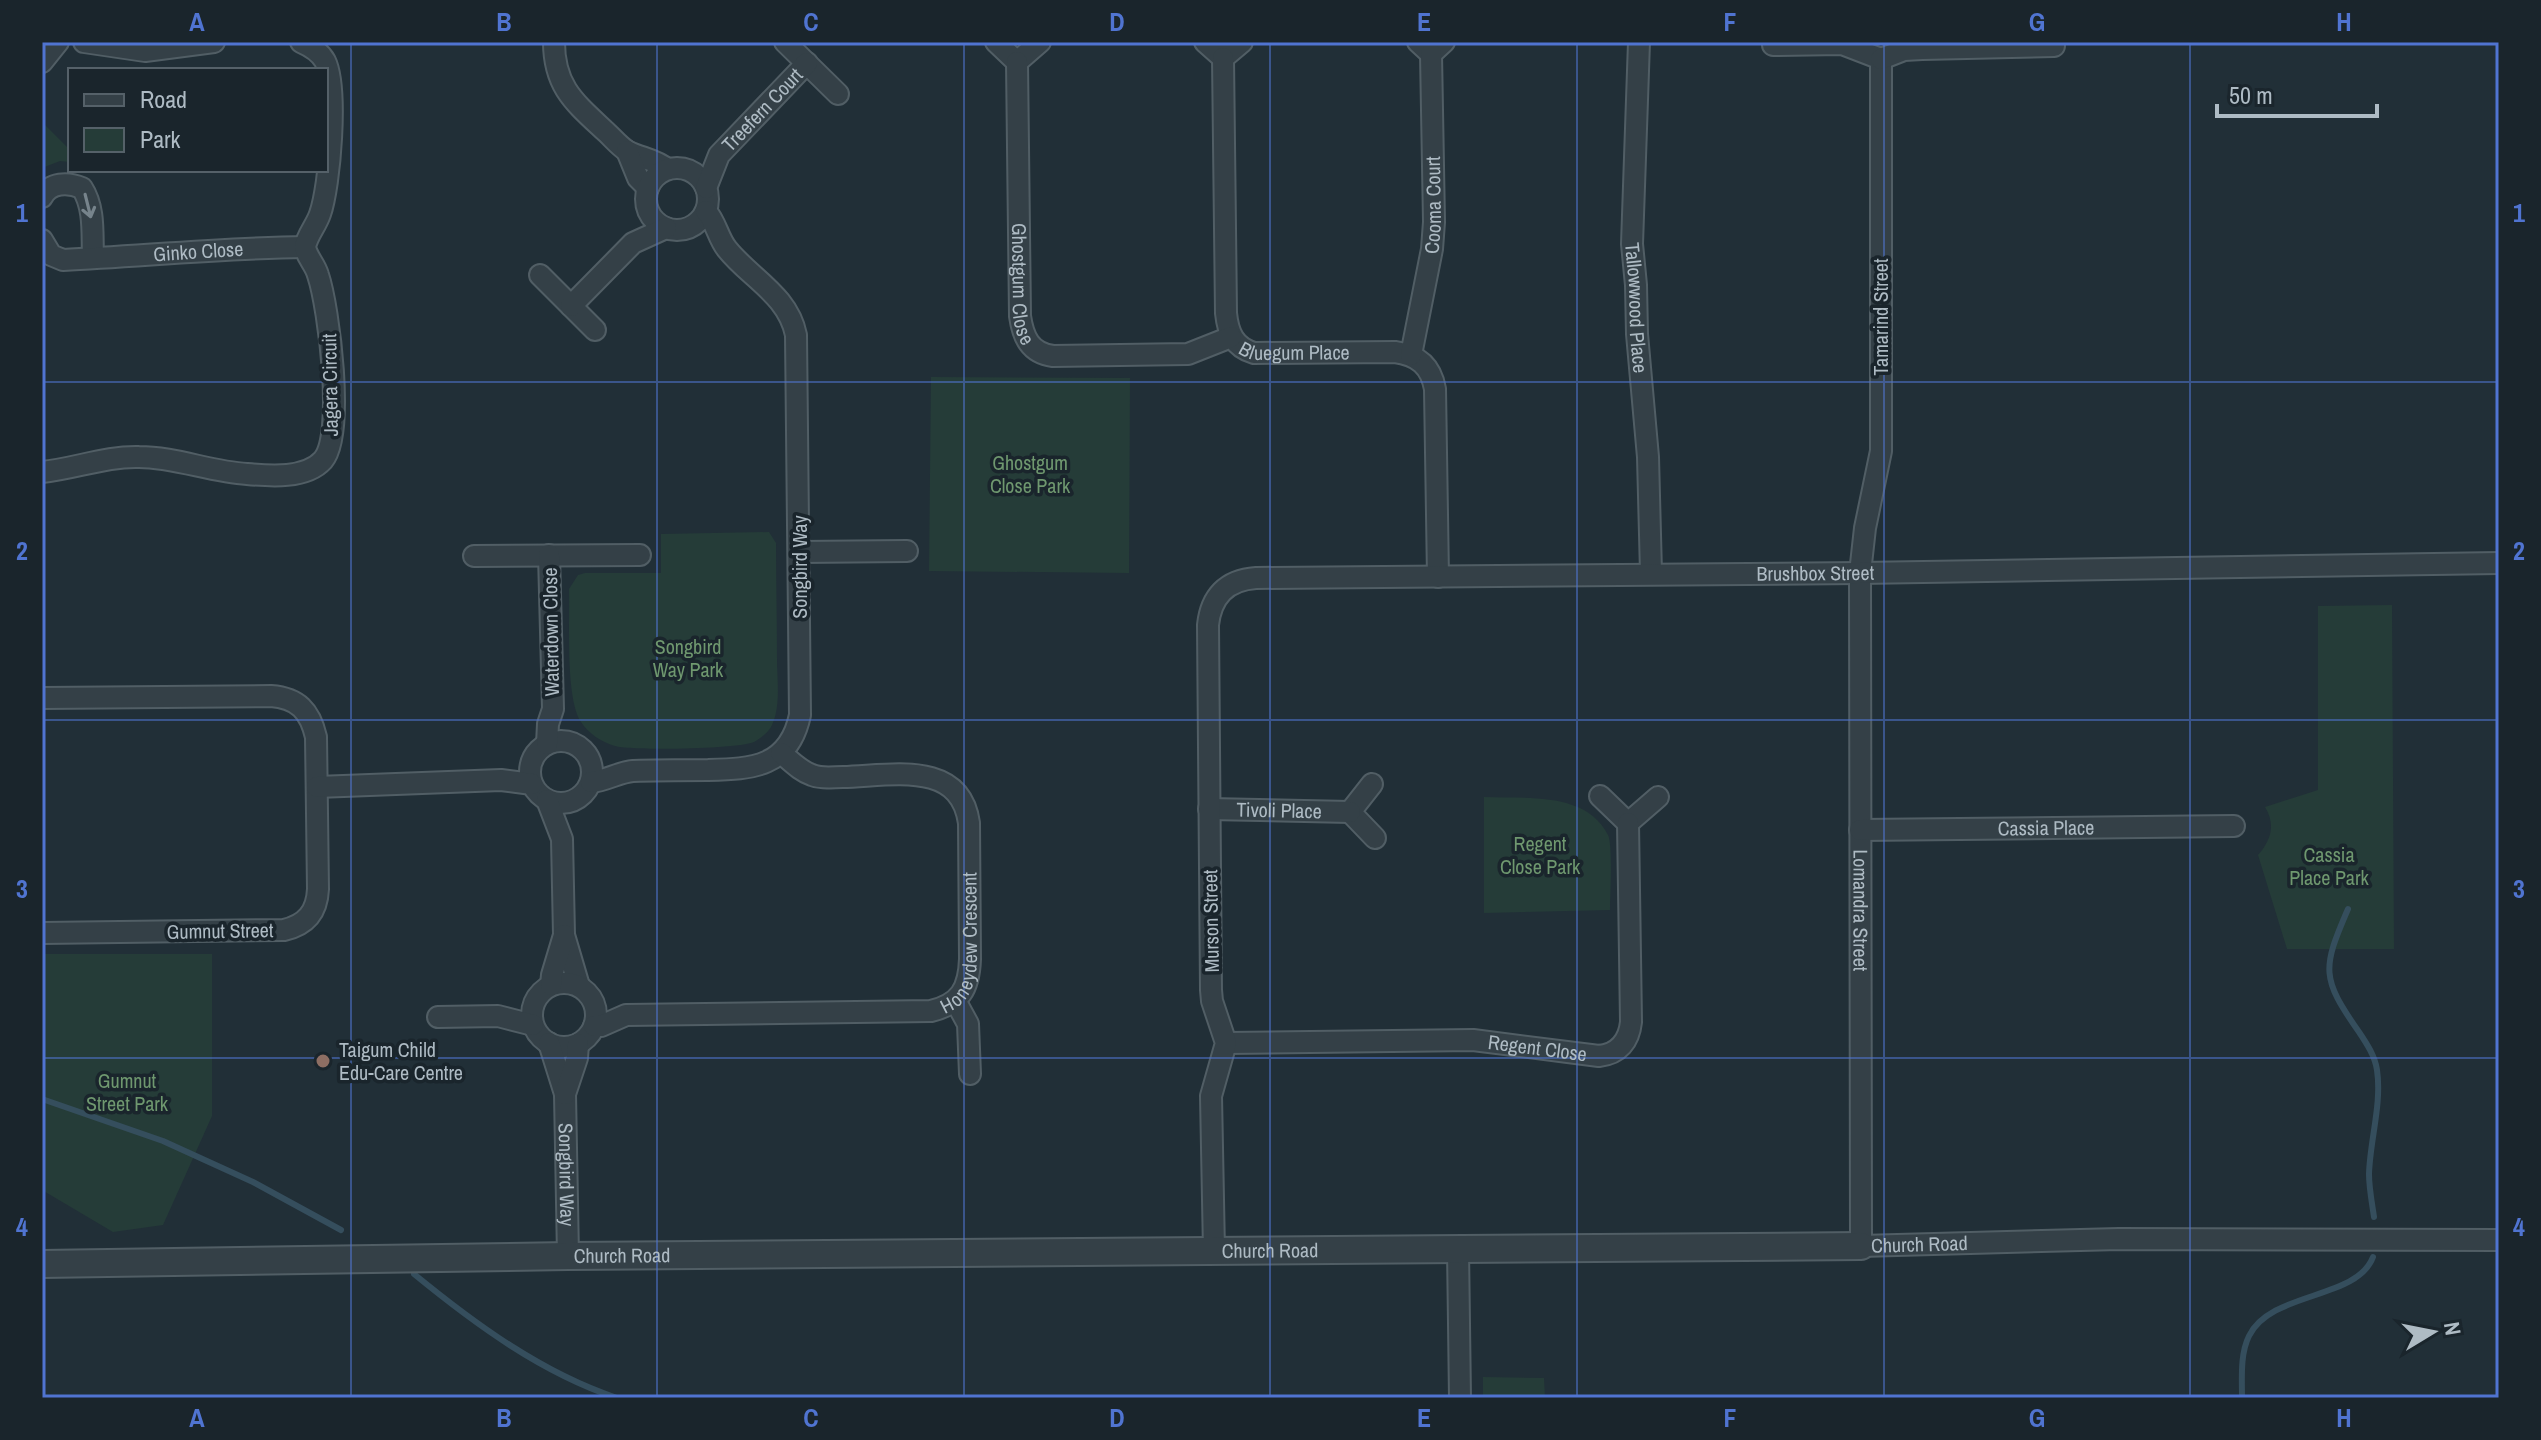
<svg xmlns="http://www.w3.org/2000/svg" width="2541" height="1440" font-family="'Archivo Narrow',sans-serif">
  <rect width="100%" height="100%" fill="#212f37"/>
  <path fill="#253c38" d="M42,122L70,150V162L60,161L42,168Z
    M931,377L1130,378L1129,573L929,571Z
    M769,532L776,543C776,581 777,620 777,659C777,679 781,706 772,725C769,732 761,738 754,742C738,749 633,751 615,746C601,742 588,733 581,722C565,698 570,620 569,589L578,575L585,573H661V534Z
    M2392,605L2394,949H2287L2258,855C2271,840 2276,825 2265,807L2318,790V606Z
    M1484,797C1525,799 1586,791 1608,835C1613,845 1610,896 1610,910L1484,913Z
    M42,954H212V1116L163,1225L113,1232L42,1190Z
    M1483,1377L1544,1378L1545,1398H1483Z"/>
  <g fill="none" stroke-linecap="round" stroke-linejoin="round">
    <path stroke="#354e5d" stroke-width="6" d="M2348,909C2322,969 2321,978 2359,1032C2367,1044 2375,1056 2377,1070C2382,1104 2370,1140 2369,1174C2369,1188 2372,1203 2374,1217
      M42,1099L163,1141L253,1182L341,1230
      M414,1274C475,1324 542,1373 617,1398
      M2242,1398C2242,1378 2240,1354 2249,1336C2271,1291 2357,1300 2373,1257"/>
    <defs>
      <g id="minor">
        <path d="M84,42L145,51L214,42"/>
        <path d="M554,42C554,86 574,102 604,130C611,136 619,146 627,151C640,158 655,159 667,169"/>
        <path d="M785,42L838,94"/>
        <path d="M996,42L1017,62L1040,42"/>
        <path d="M1205,42L1223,58L1242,42"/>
        <path d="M1418,42L1431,54L1444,42"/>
        <path id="s1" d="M1639,42L1632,244L1636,285L1637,334L1648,457L1651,573"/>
        <path id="s2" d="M1773,45L1842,44L1881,59V451L1865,528L1860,573L1861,1246L2119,1239L2499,1240"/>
        <path id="s3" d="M1223,58L1226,313C1228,333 1234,347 1254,353L1395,352C1418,355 1431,366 1435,389L1438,577"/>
        <path d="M1881,59L1904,50L1922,49L2054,46"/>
        <path d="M42,62L58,42"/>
        <path id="s4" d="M1017,62L1020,316C1023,337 1030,353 1053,356L1188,354L1231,337"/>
        <path d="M627,151L638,178L648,188"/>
        <circle cx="677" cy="199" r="31"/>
        <path id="s5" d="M706,188L719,155L807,63"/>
        <path d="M42,197C50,182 68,182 82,188C95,208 92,234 93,257"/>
        <path id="s6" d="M42,240L51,255L63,260C144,256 224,248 305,247"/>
        <path d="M540,275L595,330"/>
        <path d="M571,306L633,243L666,228"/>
        <path id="s7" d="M1411,355L1432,249L1434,222L1431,54"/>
        <path d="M42,472C74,469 106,456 139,457C175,457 211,472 247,474C270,476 306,479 323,460C345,435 329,308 318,275C315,264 307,258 305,247C307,235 316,226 320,214C330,186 338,87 325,61C320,52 310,46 301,42"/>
        <path d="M800,552L907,551"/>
        <path d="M474,556L640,555"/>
        <path d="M42,698L271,696C298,698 310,711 316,737L318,889C317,912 306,925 284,930L42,933"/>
        <circle cx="561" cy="772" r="31"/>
        <path d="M547,744L548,724L553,709L549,555"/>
        <path d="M591,782C606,781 619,772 633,771C658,770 683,770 708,770C753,769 789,767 800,715L796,335C788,295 750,278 727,249C718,238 716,222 706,211"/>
        <path d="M1372,784L1350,812L1375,838"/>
        <path d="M317,787L501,780L532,784"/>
        <path d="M1600,796L1628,823L1658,797"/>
        <path d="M547,800L562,839L564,935L579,986"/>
        <path id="s8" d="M1209,809L1350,812"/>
        <path id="s9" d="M1860,830L2234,826"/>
        <circle cx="564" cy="1015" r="32"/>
        <path d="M551,985L552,975L564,935"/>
        <path d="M956,1002L968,1024L970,1074"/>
        <path d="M438,1017L498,1016L533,1025"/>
        <path id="s10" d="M594,1026H601L626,1015L931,1011C960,1004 969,989 970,959L969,823C960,759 890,776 843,777C833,777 821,779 812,775C800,771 791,761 781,753"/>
        <path id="s11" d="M549,1043L565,1094L568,1256"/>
        <path id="s12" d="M1226,1043L1473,1040L1599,1056C1619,1054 1629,1041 1631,1022L1628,823"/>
        <path d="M565,1094L577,1058L578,1044"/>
        <path d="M1458,1249L1460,1398"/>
        <path id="s13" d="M1214,1251L1211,1096L1226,1043L1212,1001L1211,990L1208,625C1211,597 1226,580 1256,578L1860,573L2499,563"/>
      </g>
      <g id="tertiary">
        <path id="s14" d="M42,1264L568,1256L1861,1246"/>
      </g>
    </defs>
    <use href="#minor" stroke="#515e65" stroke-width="24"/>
    <use href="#tertiary" stroke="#515e65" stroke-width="30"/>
    <use href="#minor" stroke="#344047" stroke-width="20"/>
    <use href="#tertiary" stroke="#344047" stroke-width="26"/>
  </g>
  <defs><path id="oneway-shaft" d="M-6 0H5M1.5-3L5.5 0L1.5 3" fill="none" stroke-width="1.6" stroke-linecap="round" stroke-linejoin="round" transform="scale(2)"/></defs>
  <use stroke="#77848c" href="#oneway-shaft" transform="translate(88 206) rotate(76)"/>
  <path fill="none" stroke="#5074d1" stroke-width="2" stroke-opacity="0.55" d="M351,42V1398M657,42V1398M964,42V1398M1270,42V1398M1577,42V1398M1884,42V1398M2190,42V1398M42,382H2499M42,720H2499M42,1058H2499"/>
  <circle fill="#8d6e63" stroke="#1a252c" stroke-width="3" cx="323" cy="1061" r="8"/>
  <g text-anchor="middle" stroke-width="7" stroke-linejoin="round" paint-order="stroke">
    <g font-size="20" fill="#aebbc4" stroke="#1a252c">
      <text dy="7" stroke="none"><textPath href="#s5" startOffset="98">Treefern Court</textPath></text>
      <text dy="7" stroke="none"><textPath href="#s7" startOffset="152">Cooma Court</textPath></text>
      <text dy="7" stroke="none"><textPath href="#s6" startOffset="166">Ginko Close</textPath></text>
      <text dy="7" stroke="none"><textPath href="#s4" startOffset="222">Ghostgum Close</textPath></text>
      <text dy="7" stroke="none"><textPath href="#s1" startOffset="266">Tallowwood Place</textPath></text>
      <text transform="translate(1881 317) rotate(-90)" y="7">Tamarind Street</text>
      <text dy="7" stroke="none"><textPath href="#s3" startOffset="348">Bluegum Place</textPath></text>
      <text transform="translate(330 385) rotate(-91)" y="7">Jagera Circuit</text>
      <text transform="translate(800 567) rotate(-90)" y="7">Songbird Way</text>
      <text dy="7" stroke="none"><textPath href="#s13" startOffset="1264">Brushbox Street</textPath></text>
      <text transform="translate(551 632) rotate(-91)" y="7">Waterdown Close</text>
      <text dy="7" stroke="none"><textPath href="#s8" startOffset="70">Tivoli Place</textPath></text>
      <text dy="7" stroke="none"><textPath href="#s9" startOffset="186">Cassia Place</textPath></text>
      <text dy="7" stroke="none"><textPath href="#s2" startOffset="964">Lomandra Street</textPath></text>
      <text transform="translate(1211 921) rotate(-91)" y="7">Murson Street</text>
      <text transform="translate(220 931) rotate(-1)" y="7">Gumnut Street</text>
      <text dy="7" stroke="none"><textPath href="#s10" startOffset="424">Honeydew Crescent</textPath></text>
      <text dy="7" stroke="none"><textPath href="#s12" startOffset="312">Regent Close</textPath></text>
      <text dy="7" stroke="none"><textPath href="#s11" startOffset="134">Songbird Way</textPath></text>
      <text dy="7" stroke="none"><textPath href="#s2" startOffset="1358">Church Road</textPath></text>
      <text dy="7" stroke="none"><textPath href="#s14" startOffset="1228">Church Road</textPath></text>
      <text dy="7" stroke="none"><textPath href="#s14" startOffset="580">Church Road</textPath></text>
    </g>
    <g font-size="20" fill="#6f986f" stroke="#1a252c">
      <text x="1030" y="470">Ghostgum<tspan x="1030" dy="23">Close Park</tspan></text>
      <text x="688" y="654">Songbird<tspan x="688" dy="23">Way Park</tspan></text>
      <text x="1540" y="851">Regent<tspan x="1540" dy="23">Close Park</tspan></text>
      <text x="2329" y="862">Cassia<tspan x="2329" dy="23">Place Park</tspan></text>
      <text x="127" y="1088">Gumnut<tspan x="127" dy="23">Street Park</tspan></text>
    </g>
    <g font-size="20" fill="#aebbc4" stroke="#1a252c" text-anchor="start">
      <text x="339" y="1057">Taigum Child<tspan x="339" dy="23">Edu-Care Centre</tspan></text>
    </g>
  </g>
  <rect width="2541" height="1440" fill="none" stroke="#1a252c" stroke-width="88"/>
  <rect x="68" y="68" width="260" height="104" fill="#1a252c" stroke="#556169" stroke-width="2"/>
  <rect x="84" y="94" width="40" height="12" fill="#344047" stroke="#556169" stroke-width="2"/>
  <text x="140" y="108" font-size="24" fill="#aebbc4">Road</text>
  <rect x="84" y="128" width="40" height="24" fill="#253c38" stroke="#556169" stroke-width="2"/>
  <text x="140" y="148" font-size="24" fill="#aebbc4">Park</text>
  <g transform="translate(2433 1332) rotate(80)" stroke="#1a252c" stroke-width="6" paint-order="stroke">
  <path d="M0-6L14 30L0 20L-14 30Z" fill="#aebbc4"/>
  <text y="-12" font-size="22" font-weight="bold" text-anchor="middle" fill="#aebbc4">N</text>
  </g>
  <path d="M2217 104v12h160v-12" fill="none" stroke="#aebbc4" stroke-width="4"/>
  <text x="2229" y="104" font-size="24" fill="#aebbc4" stroke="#1a252c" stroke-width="6" paint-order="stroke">50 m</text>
  <rect x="44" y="44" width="2453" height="1352" fill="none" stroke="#5074d1" stroke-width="3"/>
  <g font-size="26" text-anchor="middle" font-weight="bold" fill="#5074d1">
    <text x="197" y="31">A</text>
    <text x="504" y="31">B</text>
    <text x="811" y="31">C</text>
    <text x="1117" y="31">D</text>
    <text x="1424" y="31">E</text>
    <text x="1730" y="31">F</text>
    <text x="2037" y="31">G</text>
    <text x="2344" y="31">H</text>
    <text x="22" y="222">1</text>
    <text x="2519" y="222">1</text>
    <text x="22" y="560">2</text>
    <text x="2519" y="560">2</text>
    <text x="22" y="898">3</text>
    <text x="2519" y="898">3</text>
    <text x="22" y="1236">4</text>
    <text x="2519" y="1236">4</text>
    <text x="197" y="1427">A</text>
    <text x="504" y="1427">B</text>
    <text x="811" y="1427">C</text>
    <text x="1117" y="1427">D</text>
    <text x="1424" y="1427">E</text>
    <text x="1730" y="1427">F</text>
    <text x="2037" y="1427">G</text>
    <text x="2344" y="1427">H</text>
  </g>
</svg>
